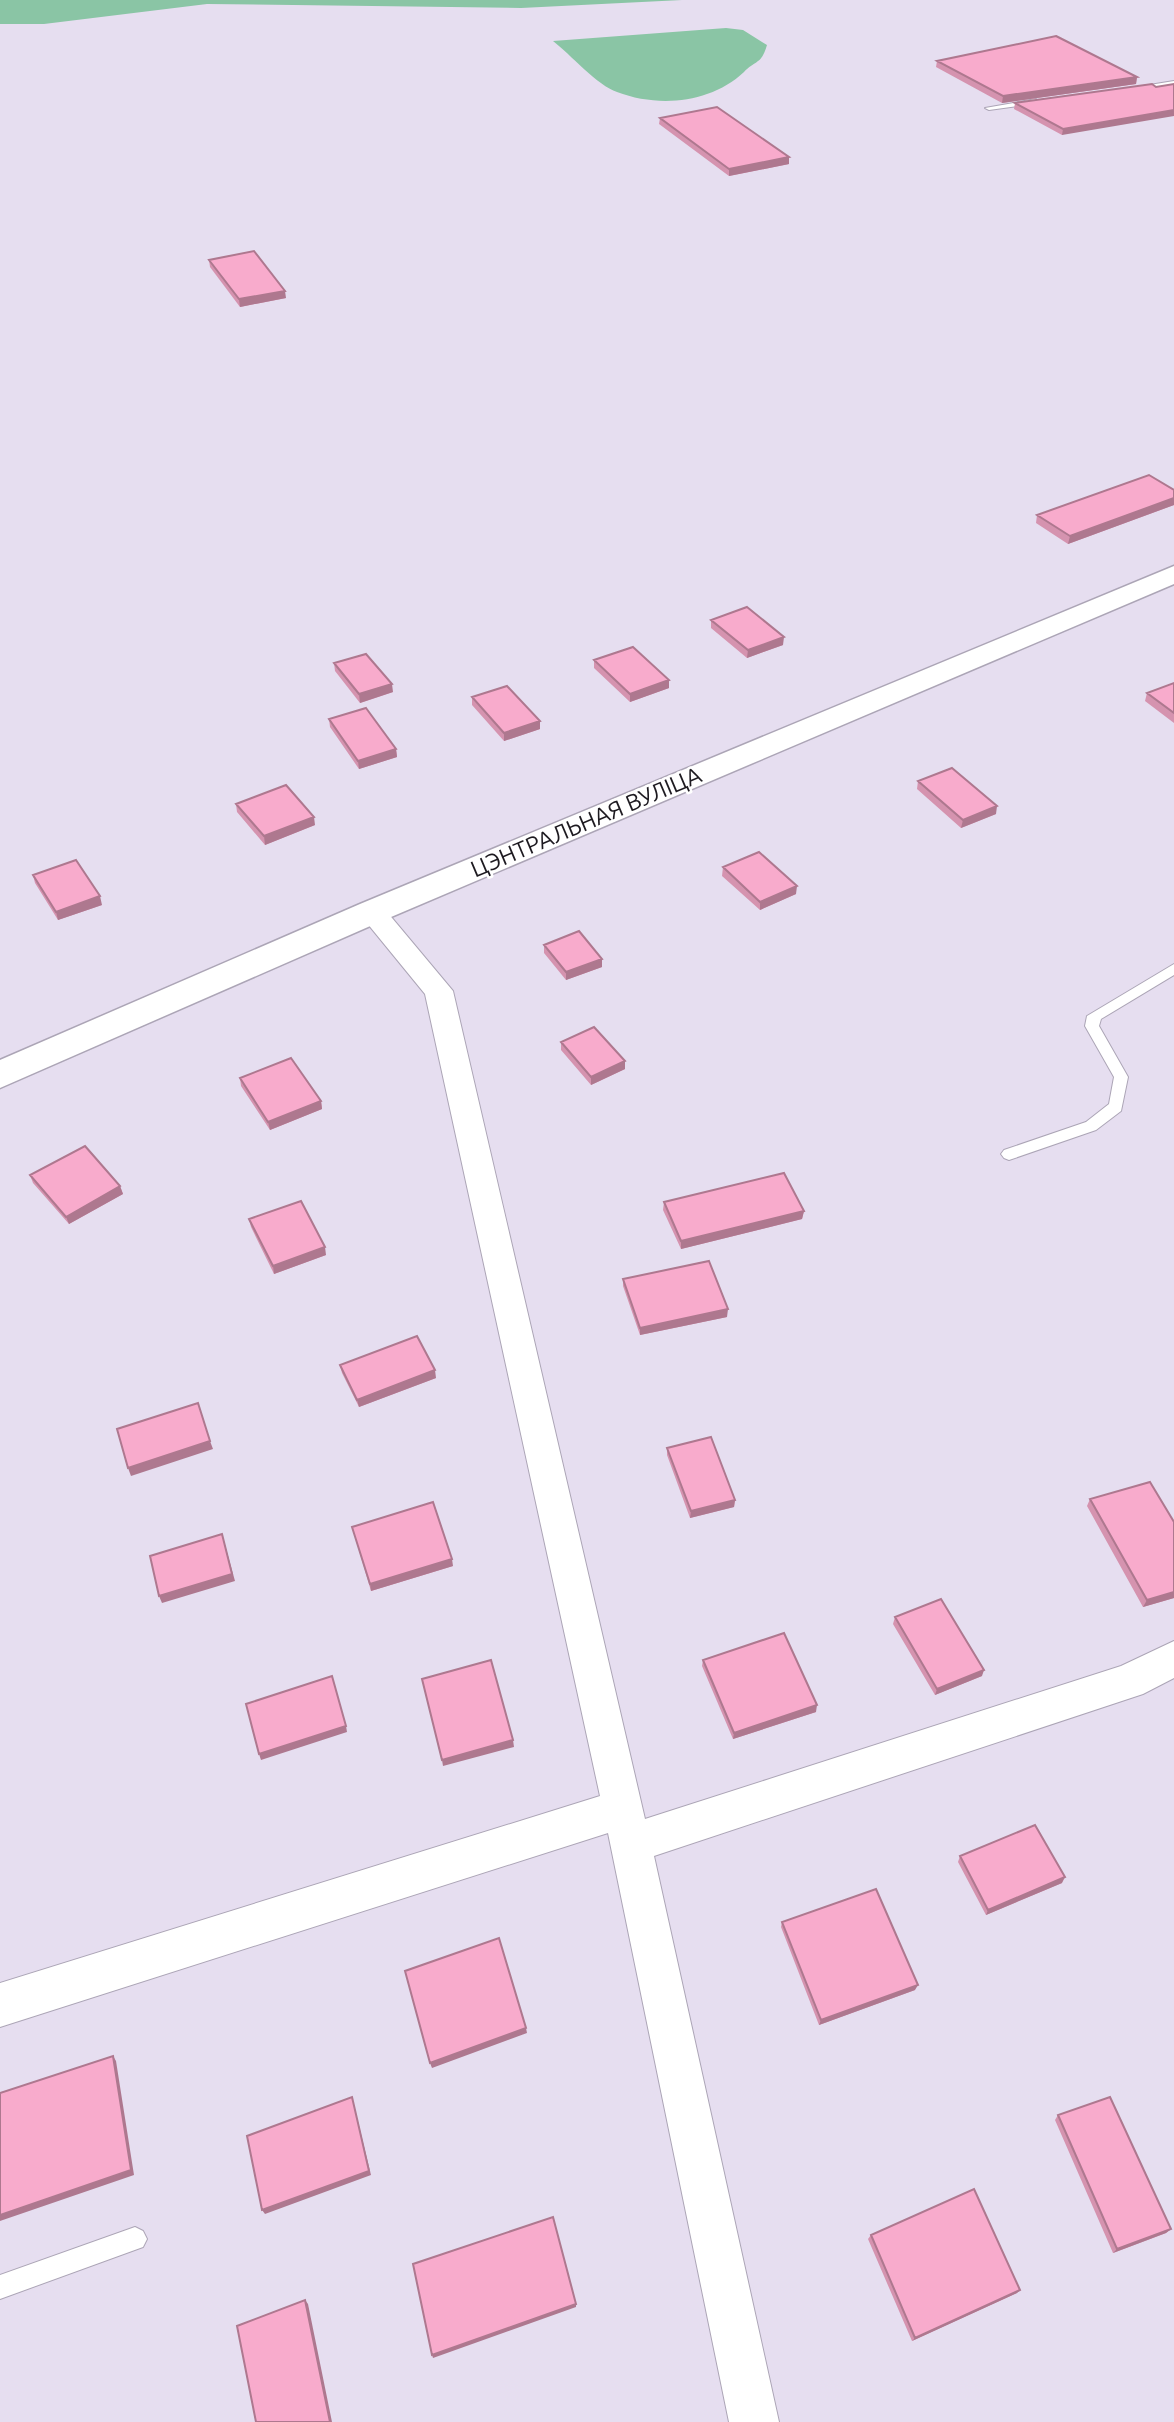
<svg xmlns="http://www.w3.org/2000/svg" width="1174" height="2422" font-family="Ubuntu,sans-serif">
  <rect width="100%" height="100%" fill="#e6def0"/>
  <path fill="#8ac5a5" d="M0,0H682L521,8L207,4L44,24H0Z
    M726,28L743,30L767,45C761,65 757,59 744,72C711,103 659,108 617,92C598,86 570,54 553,41Z"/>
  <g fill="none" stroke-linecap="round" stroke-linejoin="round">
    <defs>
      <path id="lane" d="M1174,81V85L1135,90L1131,88Z
        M1036,99L1039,103L989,110L985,108Z
        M1174,964V975L1101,1019L1099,1026L1128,1077L1121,1111L1096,1130L1009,1160L1004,1158L1001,1154L1004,1150L1086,1122L1109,1104L1114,1077L1085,1026L1087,1016Z
        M135,2227L143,2231L147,2239L143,2247L0,2299V2275Z"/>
      <path id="street" d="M372,903L382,906L453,991L645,1819L1121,1666L1174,1641V1678L1143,1694L654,1856L779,2422H729L608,1833L0,2027V1983L600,1796L425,994L358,912L362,906Z"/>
      <path id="secondary" d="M1174,566V584L384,920L0,1088V1060L360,904Z"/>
    </defs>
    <use href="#lane" stroke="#aca5b6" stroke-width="2"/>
    <use href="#street" stroke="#aca5b6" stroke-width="2"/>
    <use href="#secondary" stroke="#aca5b6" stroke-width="3"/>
    <use href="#lane" fill="#fff" fill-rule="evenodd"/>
    <use href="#street" fill="#fff" fill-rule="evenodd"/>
    <use href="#secondary" fill="#fff" fill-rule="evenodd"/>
  </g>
  <path fill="#d593af" d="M937,61L1137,77L1136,84L1002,103L936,67Z
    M1152,84L1062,135L1014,109L1015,103Z
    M660,118L789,157V164L729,176L659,124Z
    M209,260L286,298L240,307L210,267Z
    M1174,490V505L1068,544L1036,523L1037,515Z
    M711,620L783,645L747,658L711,628Z
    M594,660L669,680V688L630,702L594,668Z
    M334,663L393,692L360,703L335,671Z
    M1174,683V723L1145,701L1147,693Z
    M472,697L540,721V729L504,741L472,705Z
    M329,719L396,749L397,757L359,769L330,727Z
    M918,781L996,814L961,828L917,789Z
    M236,804L315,825L265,845L237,812Z
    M723,867L796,894L760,910L722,876Z
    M33,875L102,905L58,920L35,883Z
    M544,945L602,959V967L566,980L544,953Z
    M561,1042L625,1061V1069L591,1085L561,1050Z
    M240,1078L321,1101L322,1109L270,1130L241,1086Z
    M30,1175L120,1186L123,1194L69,1224L33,1183Z
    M664,1202L804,1211L802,1219L681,1249L663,1210Z
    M249,1219L326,1255L274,1274L251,1227Z
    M623,1279L727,1317L640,1335L623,1286Z
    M340,1365L436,1378L359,1407L342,1373Z
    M667,1448L735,1500L734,1507L690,1518L667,1455Z
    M1090,1499L1174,1522V1598L1143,1607L1087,1506Z
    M352,1527L453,1566L371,1591Z
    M895,1617L982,1676L935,1695L893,1624Z
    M703,1660L816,1712L733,1739L702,1666Z
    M960,1856L1062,1883L986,1915L958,1862Z
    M782,1922L915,1990L819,2025L781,1927Z
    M1058,2115L1171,2229L1166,2233L1113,2253L1055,2120Z
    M871,2235L1017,2293L912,2341L868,2239Z"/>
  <path fill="#ae788f" d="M1137,77L1136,84L1002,103L1003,96Z
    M1174,110V116L1062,135L1063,129Z
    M789,157V164L729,176V169Z
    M285,291L286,298L240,307L239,299Z
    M1174,498V505L1068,544L1070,536Z
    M784,637L783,645L747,658L748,650Z
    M669,680V688L630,702V694Z
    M392,684L393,692L360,703L359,694Z
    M540,721V729L504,741V733Z
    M396,749L397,757L359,769L358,761Z
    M997,806L996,814L961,828L963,820Z
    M314,817L315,825L265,845L264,836Z
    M797,886L796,894L760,910V902Z
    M100,896L102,905L58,920L56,912Z
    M602,959V967L566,980V972Z
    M625,1061V1069L591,1085V1077Z
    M321,1101L322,1109L270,1130L268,1122Z
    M120,1186L123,1194L69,1224L66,1217Z
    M804,1211L802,1219L681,1249V1241Z
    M325,1247L326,1255L274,1274L273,1266Z
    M728,1309L727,1317L640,1335V1328Z
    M435,1370L436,1378L359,1407L357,1400Z
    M210,1441L213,1449L131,1476L128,1468Z
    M735,1500L734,1507L690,1518L691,1511Z
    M222,1534L235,1581L162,1603L159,1596Z
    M452,1559L453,1566L371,1591L370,1584Z
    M1174,1592V1598L1143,1607L1147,1600Z
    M984,1670L982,1676L935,1695L937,1689Z
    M817,1705L816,1712L733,1739L734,1733Z
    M346,1726L347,1732L261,1760L259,1754Z
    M513,1740L514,1747L443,1766L442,1760Z
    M1065,1877L1062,1883L986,1915L988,1910Z
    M918,1985L915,1990L819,2025L821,2020Z
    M526,2028L527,2033L432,2068L430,2063Z
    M113,2056L116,2061L134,2175L0,2221V2215Z
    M352,2097L371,2175L265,2214L262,2210Z
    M1171,2229L1166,2233L1113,2253L1117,2249Z
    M1020,2290L1017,2293L912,2341L915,2338Z
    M305,2300L308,2304L332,2422H330Z
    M576,2304V2307L433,2358L432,2355Z"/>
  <path fill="#f8abcc" stroke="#ae788f" stroke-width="2" d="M1056,36L1137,77L1003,96L937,61Z
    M1152,84L1156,87L1174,84V110L1063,129L1015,103Z
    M717,107L789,157L729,169L660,118Z
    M254,251L285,291L239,299L209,260Z
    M1149,475L1174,490V498L1070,536L1037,515Z
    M747,607L784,637L748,650L711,620Z
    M633,647L669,680L630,694L594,660Z
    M366,654L392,684L359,694L334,663Z
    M1174,683V713L1147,693Z
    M507,686L540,721L504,733L472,697Z
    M366,708L396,749L358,761L329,719Z
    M952,768L997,806L963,820L918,781Z
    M286,785L314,817L264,836L236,804Z
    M759,852L797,886L760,902L723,867Z
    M76,860L100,896L56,912L33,875Z
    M579,931L602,959L566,972L544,945Z
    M594,1027L625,1061L591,1077L561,1042Z
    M291,1058L321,1101L268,1122L240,1078Z
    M85,1146L120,1186L66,1217L30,1175Z
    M784,1173L804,1211L681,1241L664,1202Z
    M301,1201L325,1247L273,1266L249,1219Z
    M709,1261L728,1309L640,1328L623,1279Z
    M417,1336L435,1370L357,1400L340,1365Z
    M198,1403L210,1441L128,1468L117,1429Z
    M711,1437L735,1500L691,1511L667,1448Z
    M1150,1482L1174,1522V1592L1147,1600L1090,1499Z
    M433,1502L452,1559L370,1584L352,1527Z
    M222,1534L232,1574L159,1596L150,1556Z
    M941,1599L984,1670L937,1689L895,1617Z
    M784,1633L817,1705L734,1733L703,1660Z
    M491,1660L513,1740L442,1760L422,1679Z
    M332,1676L346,1726L259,1754L246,1704Z
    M1035,1825L1065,1877L988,1910L960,1856Z
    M876,1889L918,1985L821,2020L782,1922Z
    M499,1938L526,2028L430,2063L405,1971Z
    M113,2056L131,2170L0,2215V2093Z
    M352,2097L369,2171L262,2210L247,2136Z
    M1110,2097L1171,2229L1117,2249L1058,2115Z
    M974,2189L1020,2290L915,2338L871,2235Z
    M553,2217L576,2304L432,2355L413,2264Z
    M305,2300L330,2422H256L237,2326Z"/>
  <g text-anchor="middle" stroke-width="5" stroke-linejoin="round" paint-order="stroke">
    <g font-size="23" fill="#1d1a20" stroke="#fff">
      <text transform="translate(586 822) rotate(-23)" y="8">ЦЭНТРАЛЬНАЯ ВУЛІЦА</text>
    </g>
  </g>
</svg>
